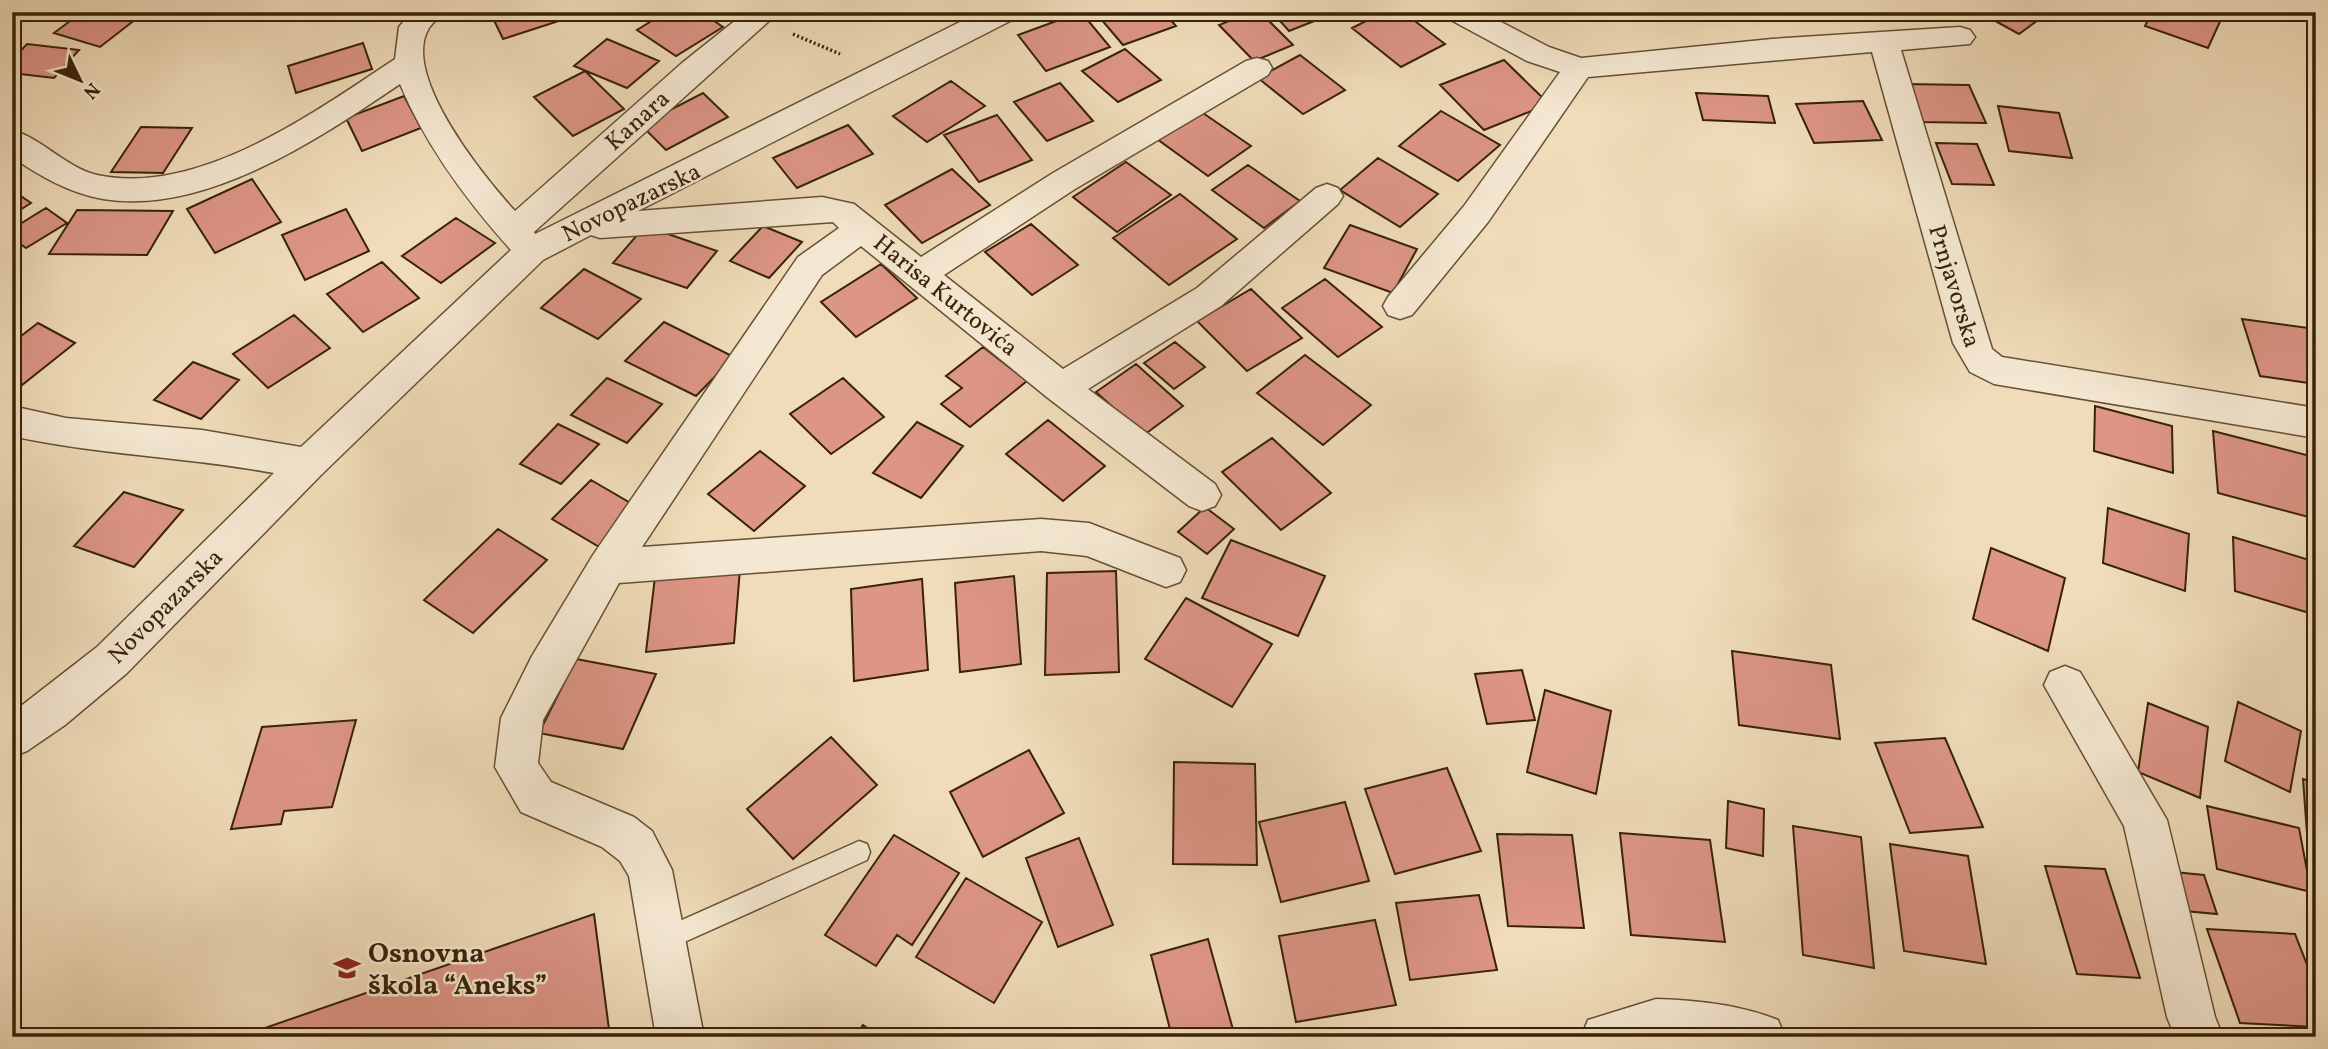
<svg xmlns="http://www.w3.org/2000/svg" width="2328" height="1049" font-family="Vollkorn,serif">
  <rect width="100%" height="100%" fill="#f0dcb9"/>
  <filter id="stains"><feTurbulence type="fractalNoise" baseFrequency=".00286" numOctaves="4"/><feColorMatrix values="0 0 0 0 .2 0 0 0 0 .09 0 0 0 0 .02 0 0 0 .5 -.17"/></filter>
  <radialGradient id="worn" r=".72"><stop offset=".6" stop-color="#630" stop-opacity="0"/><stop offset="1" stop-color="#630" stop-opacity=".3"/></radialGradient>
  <path fill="#dd9586" stroke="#382208" stroke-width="2" d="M82,12H145L100,47L54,33Z
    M505,12H561L565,19L503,39L492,16Z
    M666,12H701L723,27L676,56L637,30Z
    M1081,12L1110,47L1046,71L1018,35Z
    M1095,12H1164L1176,26L1123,45Z
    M1251,12H1260L1293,45L1254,61L1219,25Z
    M1272,12H1337L1289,31Z
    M1384,12H1403L1445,44L1401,67L1352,28Z
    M1739,12H1781L1747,21Z
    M1979,12H2049L2019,34Z
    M2152,12H2216L2223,15L2208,48L2145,26Z
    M607,39L659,61L627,88L574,66Z
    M363,43L372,69L296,93L288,66Z
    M27,44L79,50L54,78L12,73V60Z
    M1125,49L1161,80L1118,102L1082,71Z
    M1300,55L1345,90L1303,114L1258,78Z
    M1504,60L1549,104L1484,130L1440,85Z
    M585,71L624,109L573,136L534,97Z
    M951,81L985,106L927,142L893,116Z
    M1060,83L1093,121L1047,141L1014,102Z
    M1904,84L1969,85L1986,123L1919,122Z
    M703,93L728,117L666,150L641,125Z
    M1696,93L1768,96L1775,123L1703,120Z
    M404,96L421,128L362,151L346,118Z
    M1863,101L1882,140L1814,143L1796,104Z
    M1998,106L2059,113L2072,158L2009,151Z
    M1200,111L1251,146L1208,176L1157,139Z
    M1441,111L1500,145L1458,181L1399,146Z
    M997,115L1032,160L979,182L944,135Z
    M848,125L873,154L797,188L773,158Z
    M141,127L192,128L163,173L111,172Z
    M1936,143L1977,144L1994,185L1952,184Z
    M1378,158L1438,194L1400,227L1340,190Z
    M1126,162L1171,195L1117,232L1073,197Z
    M1248,165L1300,201L1264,228L1212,190Z
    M952,169L990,205L922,243L885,205Z
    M252,179L281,222L215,253L187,209Z
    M12,190L31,203L12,215Z
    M1180,194L1237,239L1169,285L1113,238Z
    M46,208L67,223L26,248L12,238V229Z
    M346,209L369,251L305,280L282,235Z
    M77,210L173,211L147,255L49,254Z
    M456,218L495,243L441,283L402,256Z
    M1031,224L1078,265L1032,295L985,252Z
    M1350,225L1417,249L1393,293L1324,268Z
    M645,226L717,251L687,288L613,263Z
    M763,226L802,242L769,278L730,261Z
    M382,262L419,298L363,332L327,294Z
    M881,264L917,298L856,337L821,302Z
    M584,269L641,299L598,339L541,308Z
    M1325,279L1382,327L1338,357L1282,308Z
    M1251,289L1302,338L1247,371L1197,321Z
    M294,315L330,348L268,388L233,354Z
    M2242,319L2316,329V384L2260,376Z
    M664,322L734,357L696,396L625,361Z
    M38,323L75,343L17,389L12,387V343Z
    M1175,342L1205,367L1174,389L1144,363Z
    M983,347L1027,381L970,427L941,404L962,388L946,376Z
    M1305,355L1371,405L1323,445L1257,393Z
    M193,362L239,380L201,419L154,400Z
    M1136,364L1183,406L1144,435L1096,392Z
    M607,378L662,404L627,443L571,415Z
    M843,378L884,417L831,454L790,414Z
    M2095,406L2172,426L2173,473L2094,451Z
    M1048,420L1105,466L1063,501L1006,454Z
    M917,422L963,446L921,498L873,473Z
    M558,424L599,444L561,484L520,464Z
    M2213,431L2314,457L2316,519L2218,493Z
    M1272,438L1331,493L1281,530L1222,472Z
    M760,451L805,486L754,531L708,494Z
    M591,480L639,508L601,548L552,519Z
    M124,492L183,510L134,567L74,546Z
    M1205,507L1234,529L1207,554L1178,532Z
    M2108,508L2189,534L2185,591L2103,563Z
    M498,529L547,560L473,633L424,600Z
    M2233,537L2316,562V615L2235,591Z
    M1231,540L1325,576L1298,636L1202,598Z
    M1991,548L2065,578L2048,651L1973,619Z
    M740,569L734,643L646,652L655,577Z
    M1116,571L1119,672L1045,675L1047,573Z
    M1014,576L1021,664L960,672L955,583Z
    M922,579L928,670L854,681L851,589Z
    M1186,598L1272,644L1232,707L1145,659Z
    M1732,651L1831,665L1840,739L1739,725Z
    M576,659L656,674L623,749L539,733Z
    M1522,670L1535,720L1487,724L1475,674Z
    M1545,690L1611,711L1596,794L1527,772Z
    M2238,702L2301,731L2290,792L2225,761Z
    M2148,703L2208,727L2200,798L2138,772Z
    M356,720L332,807L284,811L281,824L231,829L262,727Z
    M831,737L877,785L793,859L747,809Z
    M1945,738L1983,827L1910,833L1875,743Z
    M1029,750L1064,813L983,857L950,792Z
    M1174,762L1255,764L1257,865L1173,864Z
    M1447,768L1481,851L1395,874L1365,789Z
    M2303,779L2316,783V917L2313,916Z
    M1728,801L1764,809L1763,856L1726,848Z
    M1345,802L1369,881L1281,902L1259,822Z
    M2207,806L2299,828L2311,892L2217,869Z
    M1793,826L1861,837L1874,968L1803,955Z
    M1620,833L1710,840L1725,942L1631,935Z
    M1497,834L1572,835L1584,928L1508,926Z
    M894,835L959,873L912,945L897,935L876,966L825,935Z
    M1079,838L1113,925L1058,947L1026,858Z
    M1890,844L1968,856L1986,964L1904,951Z
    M2045,866L2105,869L2140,978L2077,974Z
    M2174,872L2204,875L2217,914L2185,911Z
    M966,878L1042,922L994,1003L916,957Z
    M1479,895L1497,970L1410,980L1396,903Z
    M594,914L610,1037H239Z
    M1375,920L1396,1005L1296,1022L1279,936Z
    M2207,929L2295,934L2316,988V1027L2240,1023Z
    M1208,939L1235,1037H1172L1151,955Z
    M863,1025L881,1037H855Z"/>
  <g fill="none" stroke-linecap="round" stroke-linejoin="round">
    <defs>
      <path id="lane" d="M859,841L867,844L870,852L867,860L671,948L663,952L655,948L651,940L655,932Z"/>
      <path id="street" d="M411,12H443C439,18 433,22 429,28C400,75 485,178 515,211L682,63L746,12H779L534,232L535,234L980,12H1018L1014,19L638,211L822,197L854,204L921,257L1053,173L1246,61L1257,58L1268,61L1272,68L1268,75L1075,189L944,275L1063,369L1197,288L1316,188L1327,184L1338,188L1343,196L1338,204L1221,306L1088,389L1215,484L1221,495L1215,506L1202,511L1189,506L1048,398L861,246L822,275L642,547L1041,519L1089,523L1180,558L1186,570L1180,582L1166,587L1087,556L1041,551L619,583L543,720L538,763L551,782L634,817L652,831L672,870L704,1037H656L629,876L620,861L602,847L521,812L495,767L501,718L532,656L593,555L798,257L839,228L833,222L600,238L591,235L543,260L321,475L127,673L65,725L27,751L12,757V713L97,647L274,473C187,457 99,455 12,436V406L66,418L202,430L301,447L511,250C466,200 426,146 400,84C320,138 205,216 103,199C69,193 40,176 12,157V130C43,139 65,167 97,175C198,197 315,112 395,59L399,27Z
        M1445,12H1482L1549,47L1581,58L1772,39L1960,27L1970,30L1975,37L1970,44L1901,50L1992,349L2002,357L2316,408V438L1994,384L1970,372L1953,343L1872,52L1588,77L1488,222L1412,315L1400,319L1388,315L1383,306L1388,297L1464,206L1560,72L1527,61L1449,19Z
        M2065,666L2080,672L2167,820L2215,1017L2223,1037H2175L2167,1017L2124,826L2044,685L2050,672Z
        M1656,999C1696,1000 1741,1005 1778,1020L1785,1037H1581L1588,1020Z"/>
    </defs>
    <use href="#lane" stroke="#665034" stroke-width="3"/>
    <use href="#street" stroke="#665034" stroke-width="3"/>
    <path stroke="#382208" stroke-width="3.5" stroke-dasharray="2 2.5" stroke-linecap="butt" d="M793,34L840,54"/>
    <use href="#lane" fill="#f5e8d2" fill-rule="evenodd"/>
    <use href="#street" fill="#f5e8d2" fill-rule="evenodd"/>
  </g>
  <defs>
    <symbol id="school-bare" viewBox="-9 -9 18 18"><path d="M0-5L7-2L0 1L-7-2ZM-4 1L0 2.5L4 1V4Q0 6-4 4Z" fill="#8f2418" stroke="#f5e8d2" stroke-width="2.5" paint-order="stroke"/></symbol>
  </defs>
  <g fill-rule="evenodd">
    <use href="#school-bare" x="328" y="949" width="38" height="38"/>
  </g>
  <g text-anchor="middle" stroke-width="5" stroke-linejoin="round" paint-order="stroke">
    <g font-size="24" fill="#382208" stroke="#f5e8d2">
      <text transform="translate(637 120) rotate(-42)" y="8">Kanara</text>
      <text transform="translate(631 202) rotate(-26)" y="8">Novopazarska</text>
      <text transform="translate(1955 286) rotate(73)" y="8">Prnjavorska</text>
      <text transform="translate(946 295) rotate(39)" y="8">Harisa Kurtovića</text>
      <text transform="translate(165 606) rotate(-45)" y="8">Novopazarska</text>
    </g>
    <g font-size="28" font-weight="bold" fill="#382208" stroke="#f5e8d2" text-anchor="start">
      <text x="368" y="962">Osnovna<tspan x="368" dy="32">škola “Aneks”</tspan></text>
    </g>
  </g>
  <rect width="2328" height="1049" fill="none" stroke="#f0dcb9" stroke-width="42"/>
  <rect x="14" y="14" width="2300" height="1021" fill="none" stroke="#382208" stroke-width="3.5"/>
  <rect x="21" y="21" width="2286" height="1007" fill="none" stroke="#382208" stroke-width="2"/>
  <g transform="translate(80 80) rotate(133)" stroke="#f5e8d2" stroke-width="5" paint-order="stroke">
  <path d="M0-5L12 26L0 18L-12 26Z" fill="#382208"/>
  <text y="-10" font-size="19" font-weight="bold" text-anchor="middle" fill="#382208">N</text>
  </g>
  <rect width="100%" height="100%" filter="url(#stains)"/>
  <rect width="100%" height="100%" fill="url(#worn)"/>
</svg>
